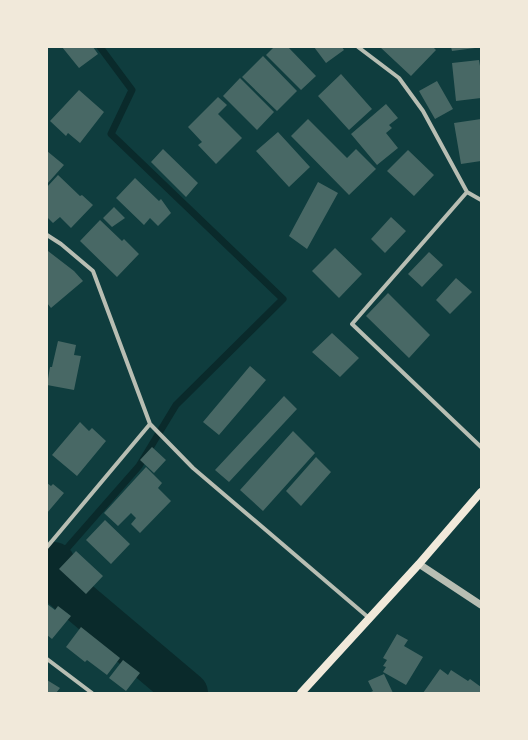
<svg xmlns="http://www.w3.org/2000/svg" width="528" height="740" font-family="Merriweather,serif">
  <rect width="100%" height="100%" fill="#0f3d3e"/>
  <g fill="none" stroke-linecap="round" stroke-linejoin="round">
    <path stroke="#0a2a2b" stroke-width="7" d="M54,563L139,466L176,405L283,299L111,134L132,90L100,47"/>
    <path stroke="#0a2a2b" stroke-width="42" d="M54,563L58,584L187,693"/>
  </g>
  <path fill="#486865" d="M62,47H93L98,54L79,68Z
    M274,47H288L316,76L301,90L266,55Z
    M314,47H342L344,50L326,63Z
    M380,47H433L436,50L411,76Z
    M451,47H475V48L452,51Z
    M263,56L297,91L277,111L242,77Z
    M479,60L481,72V98L456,101L452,63Z
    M341,74L372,109L349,130L318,96Z
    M240,78L274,112L257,130L223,96Z
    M437,81L453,109L435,119L419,91Z
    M79,90L104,112L80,143L68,133L66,136L50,121Z
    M218,97L227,105L218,114L242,138L216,164L198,145L202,142L188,127Z
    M386,104L398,118L389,125L392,128L386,133L398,148L377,165L351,134Z
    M308,119L347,158L356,149L376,169L349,195L291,136Z
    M481,119V161L461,164L454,123Z
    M278,132L310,167L289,187L256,151Z
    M163,149L198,183L186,197L151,162Z
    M408,150L434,175L414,196L387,171Z
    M47,151L64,165L47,184Z
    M58,175L80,196L82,195L93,205L71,228L60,217L53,223L47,217V187Z
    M135,178L159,201L161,199L171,213L158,226L150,218L144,225L116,198Z
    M318,182L338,193L307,249L289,236Z
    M114,207L125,218L112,227L103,218Z
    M391,217L406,231L385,253L371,239Z
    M100,220L122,241L124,239L139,254L117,277L80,241Z
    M335,248L362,274L339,298L312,271Z
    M48,251L74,271L83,281L51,308L47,303V253Z
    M429,252L443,265L422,287L408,274Z
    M456,278L472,292L450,314L436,300Z
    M388,293L430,335L409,358L366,316Z
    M332,333L359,358L340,377L312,352Z
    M58,341L76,345L74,355L81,356L74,390L47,385L50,367H52Z
    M250,366L266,380L219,435L203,422Z
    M284,396L297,409L229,482L215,470Z
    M80,422L89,431L92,428L106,441L77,476L52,455Z
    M293,431L315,453L263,511L240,490Z
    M152,447L166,460L154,473L140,460Z
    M316,457L331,472L301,506L286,491Z
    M146,467L162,483L158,488L171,501L140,533L131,524L136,518L131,513L118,526L104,513Z
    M47,483L51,486L53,484L64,493L47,513Z
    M105,520L130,544L111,564L86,540Z
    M76,551L103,576L86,594L59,569Z
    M47,604L55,610L58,606L71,616L52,639L47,635Z
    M81,627L120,658L107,675L87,660L85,662L66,647Z
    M397,634L408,640L404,646L423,657L406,685L383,672L386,667L383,666L387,660L383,658Z
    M123,660L140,673L126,691L109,678Z
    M440,669L448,675L451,670L468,681L470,679L481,687V693H423Z
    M384,674L393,693H369L373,691L368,681Z
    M47,680L60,688L56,693H47Z"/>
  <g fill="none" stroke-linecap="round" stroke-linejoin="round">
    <path stroke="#b8beb3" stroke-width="4" d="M358,47L399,78L423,111L467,192L481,200
      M467,192L352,324L481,447
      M47,235L61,244L93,271L150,424L193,468L369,618
      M47,547L150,424
      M47,659L92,693"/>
    <path stroke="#b8beb3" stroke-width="7" d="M419,564L481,605"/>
    <path stroke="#f1e9da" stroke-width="8" d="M301,693L419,564L481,492"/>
  </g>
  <rect width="528" height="740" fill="none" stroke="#f1e9da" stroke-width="96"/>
</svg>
